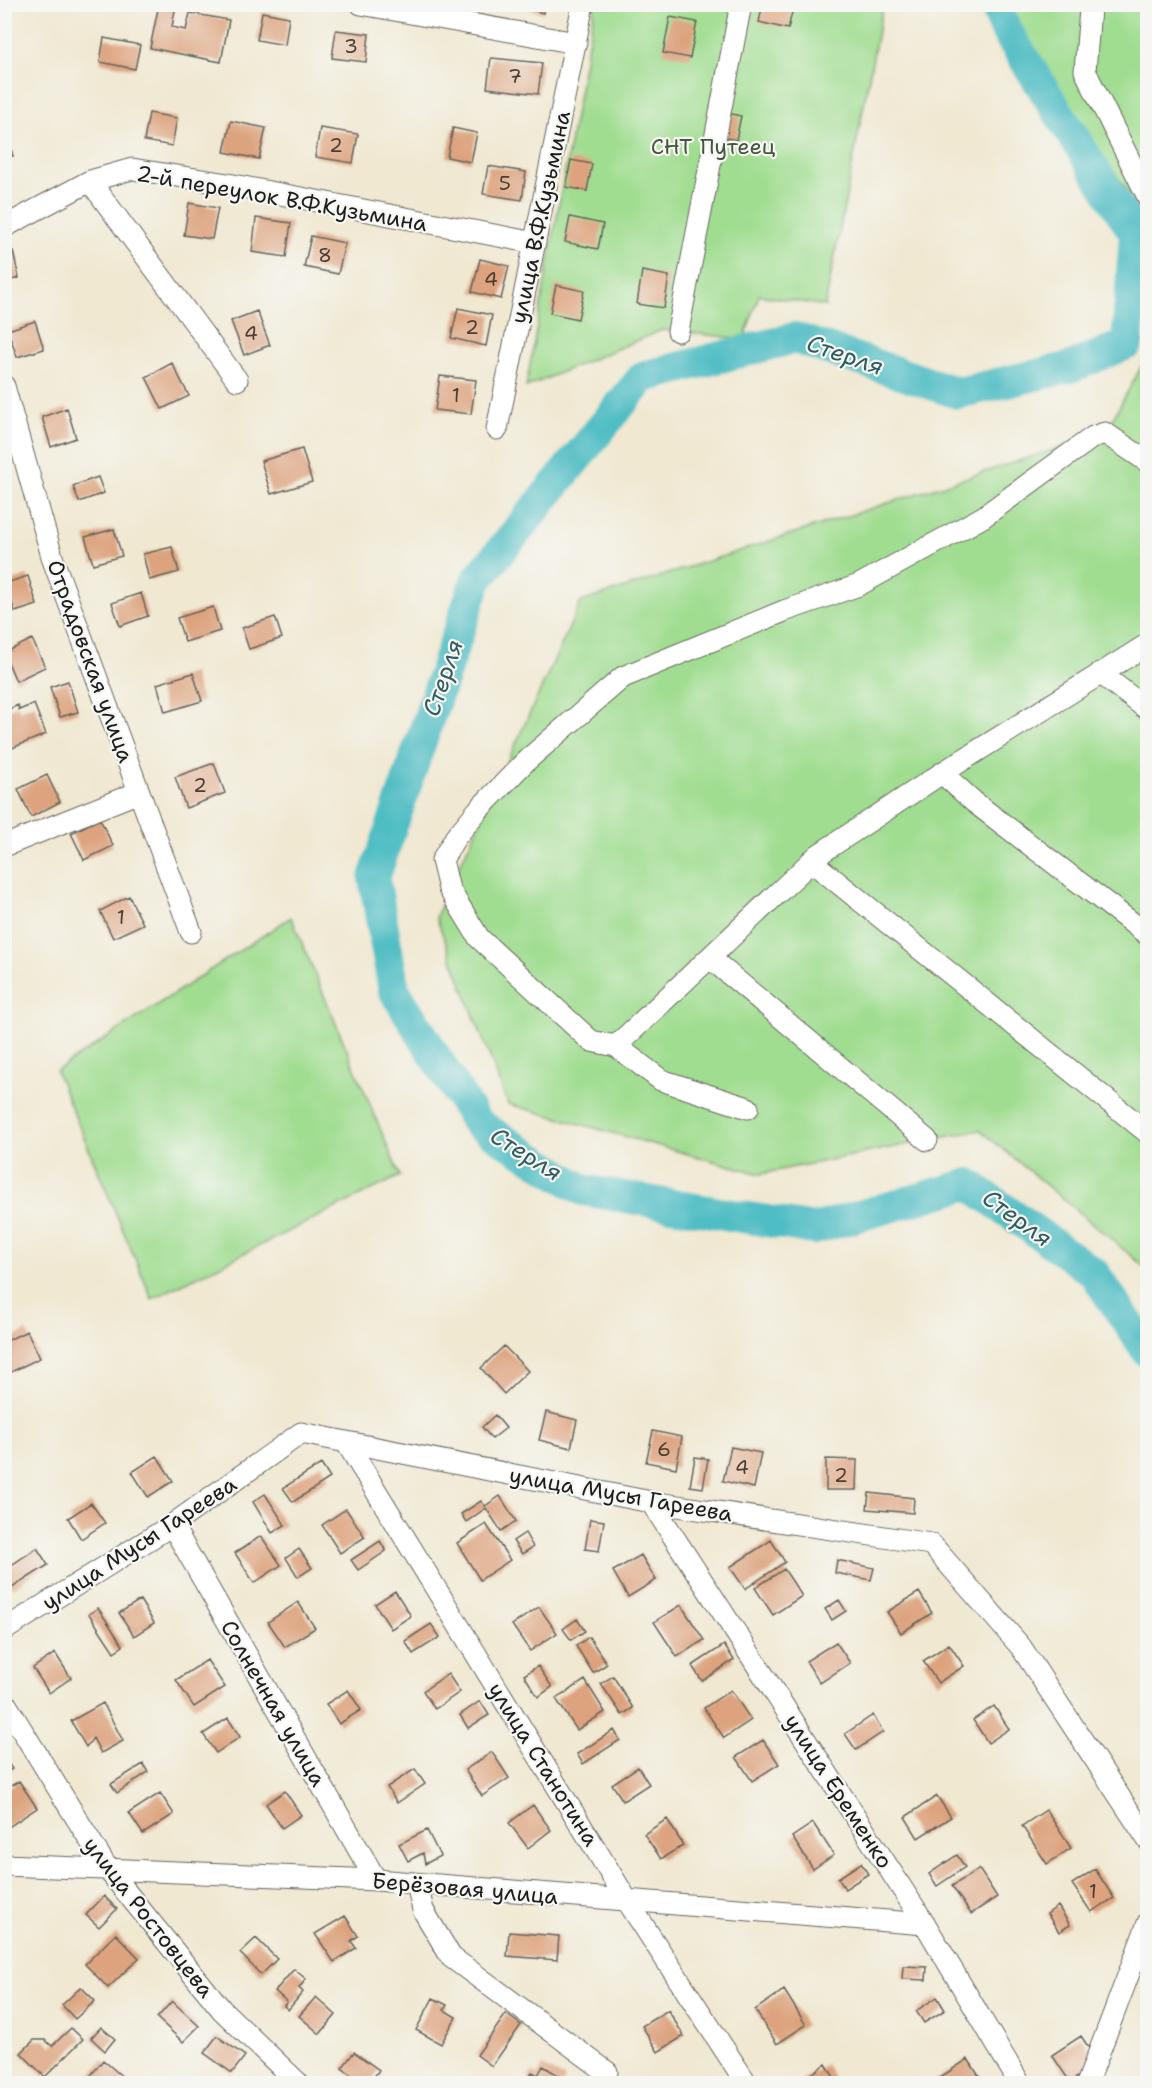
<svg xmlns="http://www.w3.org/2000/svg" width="1152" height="2088" font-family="'Shantell Sans',sans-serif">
  <rect width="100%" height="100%" fill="#f6f6f2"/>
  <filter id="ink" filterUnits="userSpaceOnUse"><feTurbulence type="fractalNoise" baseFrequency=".0167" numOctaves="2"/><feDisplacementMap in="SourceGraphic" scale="12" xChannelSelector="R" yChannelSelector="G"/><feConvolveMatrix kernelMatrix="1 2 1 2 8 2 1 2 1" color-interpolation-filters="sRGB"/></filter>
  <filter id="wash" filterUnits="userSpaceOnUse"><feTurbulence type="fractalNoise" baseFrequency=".008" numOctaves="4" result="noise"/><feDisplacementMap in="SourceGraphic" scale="24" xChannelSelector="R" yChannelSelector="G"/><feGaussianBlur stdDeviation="1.35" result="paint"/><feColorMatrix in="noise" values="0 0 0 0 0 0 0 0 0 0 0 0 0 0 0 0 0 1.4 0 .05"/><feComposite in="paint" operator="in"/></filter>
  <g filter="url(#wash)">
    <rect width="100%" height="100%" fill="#f0e8d1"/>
    <path fill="#a0dd91" stroke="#5e7c56" stroke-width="1.5" d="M595,5H883L825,306L759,295L744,339L662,330L526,387Z
      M1003,5H1147V216L1006,30Z
      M1147,356V1269L980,1130L760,1174L508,1104L436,917L581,602L1105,433Z
      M291,917L400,1176L152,1299L56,1071Z"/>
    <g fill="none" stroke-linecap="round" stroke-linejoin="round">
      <path stroke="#4fbdc4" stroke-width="32" d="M995,4L1006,30L1135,234L1127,344L1071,367L958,393L795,338L643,377L476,581L374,878L394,990L477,1123L583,1190L814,1229L969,1184L1094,1273L1148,1352"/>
    </g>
    <g id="blocks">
      <path fill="#dda37e" d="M159,4H176L172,27L186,30L190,13L229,20L221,62L150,48Z
        M512,4H545L543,13Z
        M763,4H794L788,29L759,22Z
        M262,12L289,17L285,45L257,40Z
        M670,17L697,22L690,58L663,53Z
        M336,30L369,34L366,62L332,58Z
        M104,38L140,45L135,69L100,62Z
        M491,58L542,63L538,94L487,88Z
        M149,113L177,118L172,146L144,141Z
        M727,113L741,116L736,140L722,137Z
        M231,121L266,128L259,159L224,152Z
        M5,128L13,156L4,159V129Z
        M320,128L358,134L353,163L315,157Z
        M453,128L477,133L471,162L447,157Z
        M571,160L592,164L587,191L566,187Z
        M488,166L526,172L522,200L483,194Z
        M189,203L218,208L212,239L184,235Z
        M570,217L603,224L598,249L565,242Z
        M256,218L291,223L286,257L252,252Z
        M311,236L345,243L338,274L304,267Z
        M13,251L19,278L4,282V253Z
        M480,259L509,266L501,299L472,292Z
        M642,271L669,276L664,308L637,304Z
        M556,285L584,291L578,319L550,313Z
        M458,308L492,315L486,346L451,338Z
        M257,311L270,345L244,355L231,321Z
        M35,321L44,349L17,357L8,330Z
        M172,363L189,396L162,409L146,377Z
        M440,376L476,380L471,414L435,410Z
        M67,408L76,438L51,447L42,417Z
        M302,449L312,482L271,494L261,461Z
        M98,477L104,493L79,502L73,486Z
        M114,529L122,556L93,564L85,537Z
        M172,547L179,572L149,580L143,554Z
        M28,576L37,605L15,612L6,583Z
        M141,593L148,616L120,626L112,603Z
        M213,607L220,631L185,642L177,618Z
        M275,617L282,638L249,649L242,628Z
        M32,639L45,667L16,681L4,653Z
        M193,673L202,701L165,712L157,684Z
        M68,681L78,712L60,717L50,687Z
        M34,704L46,734L5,751V711L18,705L19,710Z
        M214,763L225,793L186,808L175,777Z
        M47,775L60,802L31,817L18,789Z
        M100,819L113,846L84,860L71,833Z
        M129,896L143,924L113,938L100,911Z
        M27,1331L40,1358L11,1372L4,1358V1342Z
        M504,1346L528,1371L504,1394L481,1368Z
        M546,1412L577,1420L571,1448L539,1440Z
        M495,1415L506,1428L492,1439L482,1427Z
        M653,1431L682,1437L676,1468L646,1462Z
        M731,1447L761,1453L754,1488L723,1481Z
        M157,1456L173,1481L148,1497L132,1472Z
        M695,1457L708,1459L703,1488L690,1486Z
        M826,1459L857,1460L856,1490H826Z
        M321,1464L330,1478L293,1502L283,1488Z
        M869,1493L914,1498L913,1513L867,1509Z
        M265,1494L285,1525L272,1533L253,1502Z
        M500,1496L516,1521L501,1531L486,1508L466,1522L461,1514L481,1501L485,1506Z
        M91,1503L105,1523L81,1539L68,1518Z
        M346,1509L365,1537L340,1553L322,1525Z
        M590,1519L604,1521L599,1551L585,1549Z
        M486,1524L510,1560L480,1580L457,1543Z
        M525,1533L533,1547L522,1554L513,1541Z
        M261,1536L281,1565L254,1583L235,1553Z
        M771,1540L785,1562L745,1589L730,1567Z
        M380,1541L386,1551L358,1570L351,1560Z
        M37,1548L48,1565L12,1588L4,1576V1570Z
        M299,1549L312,1568L298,1577L286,1558Z
        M641,1555L656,1580L628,1597L613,1571Z
        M837,1560L874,1568L871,1580L835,1573Z
        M784,1569L802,1596L773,1615L755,1588Z
        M395,1591L411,1616L391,1629L375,1604Z
        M919,1592L932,1613L901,1633L887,1612Z
        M140,1600L154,1623L134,1636L119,1613Z
        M839,1600L846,1611L832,1620L825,1609Z
        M298,1602L315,1628L285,1647L268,1622Z
        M681,1605L704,1640L677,1657L654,1622Z
        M539,1607L557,1633L530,1651L512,1625Z
        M98,1608L123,1646L114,1652L89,1614Z
        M577,1619L585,1631L571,1640L563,1629Z
        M431,1624L440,1637L413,1654L405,1641Z
        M589,1637L607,1664L593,1673L576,1646Z
        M836,1642L850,1663L820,1683L806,1661Z
        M949,1644L964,1666L938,1683L923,1661Z
        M724,1645L734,1660L702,1681L692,1666Z
        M55,1653L71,1678L49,1693L33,1668Z
        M207,1660L225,1687L194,1707L176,1680Z
        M538,1666L552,1687L538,1697L524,1675Z
        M448,1674L460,1692L435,1709L423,1691Z
        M613,1676L633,1708L622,1715L601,1684Z
        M585,1680L605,1712L577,1730L556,1699Z
        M348,1690L361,1710L339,1724L326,1704Z
        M731,1690L751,1720L724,1738L704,1708Z
        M480,1701L489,1715L468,1728L460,1715Z
        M103,1703L123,1741L101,1753L93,1738L86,1747L71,1721Z
        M994,1706L1009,1729L988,1743L973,1720Z
        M873,1715L883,1732L856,1750L845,1734Z
        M228,1718L240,1737L216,1753L203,1734Z
        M614,1730L620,1740L583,1764L577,1754Z
        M763,1740L779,1764L752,1781L736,1757Z
        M492,1752L509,1778L482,1796L465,1770Z
        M4,1757L12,1769L4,1774Z
        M143,1764L148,1772L117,1793L111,1784Z
        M638,1767L649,1784L623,1801L612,1784Z
        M415,1769L425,1784L397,1803L387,1787Z
        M19,1781L37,1808L7,1828L4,1824V1790Z
        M285,1791L301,1815L282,1828L266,1804Z
        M160,1793L174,1814L143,1834L129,1813Z
        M937,1796L951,1817L918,1838L905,1817Z
        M533,1805L551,1830L528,1848L509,1823Z
        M1046,1810L1071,1848L1047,1864L1022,1826Z
        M667,1819L683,1845L661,1859L644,1834Z
        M813,1823L834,1855L813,1869L792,1837Z
        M427,1830L440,1856L425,1864L423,1853L408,1861L399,1844Z
        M957,1855L965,1867L937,1886L929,1874Z
        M861,1863L868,1874L845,1889L838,1878Z
        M979,1869L997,1897L971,1914L952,1886Z
        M1095,1869L1114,1898L1091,1912L1072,1884Z
        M104,1896L117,1909L99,1927L86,1915Z
        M1058,1906L1070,1925L1059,1932L1047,1914Z
        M345,1916L358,1936L351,1941L356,1948L334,1962L315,1934Z
        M509,1932L559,1936L557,1960L507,1956Z
        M116,1934L139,1958L108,1988L85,1964Z
        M256,1938L277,1959L261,1975L240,1953Z
        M903,1966L927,1967L926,1980L902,1979Z
        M294,1969L306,1979L299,1988L303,1992L288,2010L284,2006L287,2002L275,1991Z
        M81,1987L95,2001L75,2019L62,2005Z
        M784,1990L806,2025L777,2044L755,2010Z
        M316,1997L336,2015L320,2034L299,2016Z
        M937,1997L945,2010L924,2023L916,2011Z
        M433,1998L447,2005L444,2010L456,2017L441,2044L416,2030Z
        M172,2001L199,2026L183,2042L157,2018Z
        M668,2010L684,2036L658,2052L642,2026Z
        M506,2014L521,2025L492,2066L477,2055Z
        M101,2027L115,2039L105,2051L91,2038Z
        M71,2028L83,2039L45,2077L21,2053L34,2040H45L52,2046Z
        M217,2036L245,2056L232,2073L204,2053Z
        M1081,2036L1099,2063L1070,2082L1052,2055Z
        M354,2052L379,2070L369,2084H363L342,2068Z
        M968,2059L984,2084H930Z
        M103,2060L124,2078L119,2084H84Z
        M826,2064L838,2084H797Z
        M543,2066L565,2079L563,2084H533L534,2082L528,2078L532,2072L538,2075Z"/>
    </g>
  </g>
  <g filter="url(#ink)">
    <use href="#blocks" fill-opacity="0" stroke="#66635b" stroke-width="1.5"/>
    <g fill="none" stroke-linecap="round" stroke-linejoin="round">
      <defs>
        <path id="minor" d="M361,4L576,43
          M1088,4L1090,9L1085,71L1148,197
          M90,181L237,380
          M4,227L90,181L132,169L228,184L535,243
          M678,331L741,4
          M4,386L53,560L191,932
          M497,429L583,4
          M1100,673L1148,710
          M942,773L974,802L1148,935
          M4,846L139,792
          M811,861L1148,1133
          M710,958L927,1140
          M616,1046L591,1041L479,938L449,889L442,860L455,838L478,810L526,761L623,677L784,611L859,585L983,517L1093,437L1105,433L1148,462
          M748,1108L661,1080L616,1046L818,855L942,773L1148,644
          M346,1442L628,1902L747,2084
          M651,1502L925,1924L1020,2084
          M172,1525L376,1880
          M4,1630L172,1525L301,1433L651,1502L931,1544L1021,1647L1148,1840
          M4,1701L109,1871L222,2010L299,2084
          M4,1865L376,1880L925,1924
          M417,1884L423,1910L451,1957L607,2072
          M1087,2084L1148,1923"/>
      </defs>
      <use href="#minor" stroke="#66635b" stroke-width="23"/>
      <use href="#minor" stroke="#fff" stroke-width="21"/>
    </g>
  </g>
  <g text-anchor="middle" stroke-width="4.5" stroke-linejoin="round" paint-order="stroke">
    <g font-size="20" fill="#4c3e34">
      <text x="351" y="53">3</text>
      <text x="515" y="83">7</text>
      <text x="336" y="152">2</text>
      <text x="505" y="190">5</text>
      <text x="325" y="262">8</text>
      <text x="491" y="286">4</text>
      <text x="472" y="334">2</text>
      <text x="251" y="340">4</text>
      <text x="456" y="402">1</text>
      <text x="200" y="792">2</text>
      <text x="121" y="924">1</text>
      <text x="664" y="1456">6</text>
      <text x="742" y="1474">4</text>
      <text x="841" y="1482">2</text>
      <text x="1093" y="1898">1</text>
    </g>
    <g font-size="22" fill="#44563f" stroke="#f6f6f2">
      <text x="713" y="154">СНТ Путеец</text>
    </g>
    <g font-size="22" fill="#1c1c1c" stroke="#f6f6f2">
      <text transform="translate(282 198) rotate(10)" y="8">2-й переулок В.Ф.Кузьмина</text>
      <text transform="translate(540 217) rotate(-78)" y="8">улица В.Ф.Кузьмина</text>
      <text transform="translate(91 661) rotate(70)" y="8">Отрадовская улица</text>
      <text transform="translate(621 1494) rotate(10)" y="8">улица Мусы Гареева</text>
      <text transform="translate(139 1543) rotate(-33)" y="8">улица Мусы Гареева</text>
      <text transform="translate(274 1703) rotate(60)" y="8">Солнечная улица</text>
      <text transform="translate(544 1764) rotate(58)" y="8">улица Станотина</text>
      <text transform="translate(839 1791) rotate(57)" y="8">улица Еременко</text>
      <text transform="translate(465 1888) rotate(5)" y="8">Берёзовая улица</text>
      <text transform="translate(149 1917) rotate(52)" y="8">улица Ростовцева</text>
    </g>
    <g font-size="24" font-style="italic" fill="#305c5f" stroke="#f6f6f2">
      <text transform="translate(845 355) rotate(19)" y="8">Стерля</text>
      <text transform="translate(443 678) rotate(-71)" y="8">Стерля</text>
      <text transform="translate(526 1154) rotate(32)" y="8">Стерля</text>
      <text transform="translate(1017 1218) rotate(36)" y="8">Стерля</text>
    </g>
  </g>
  <rect width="1152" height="2088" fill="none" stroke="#f6f6f2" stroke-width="24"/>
</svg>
